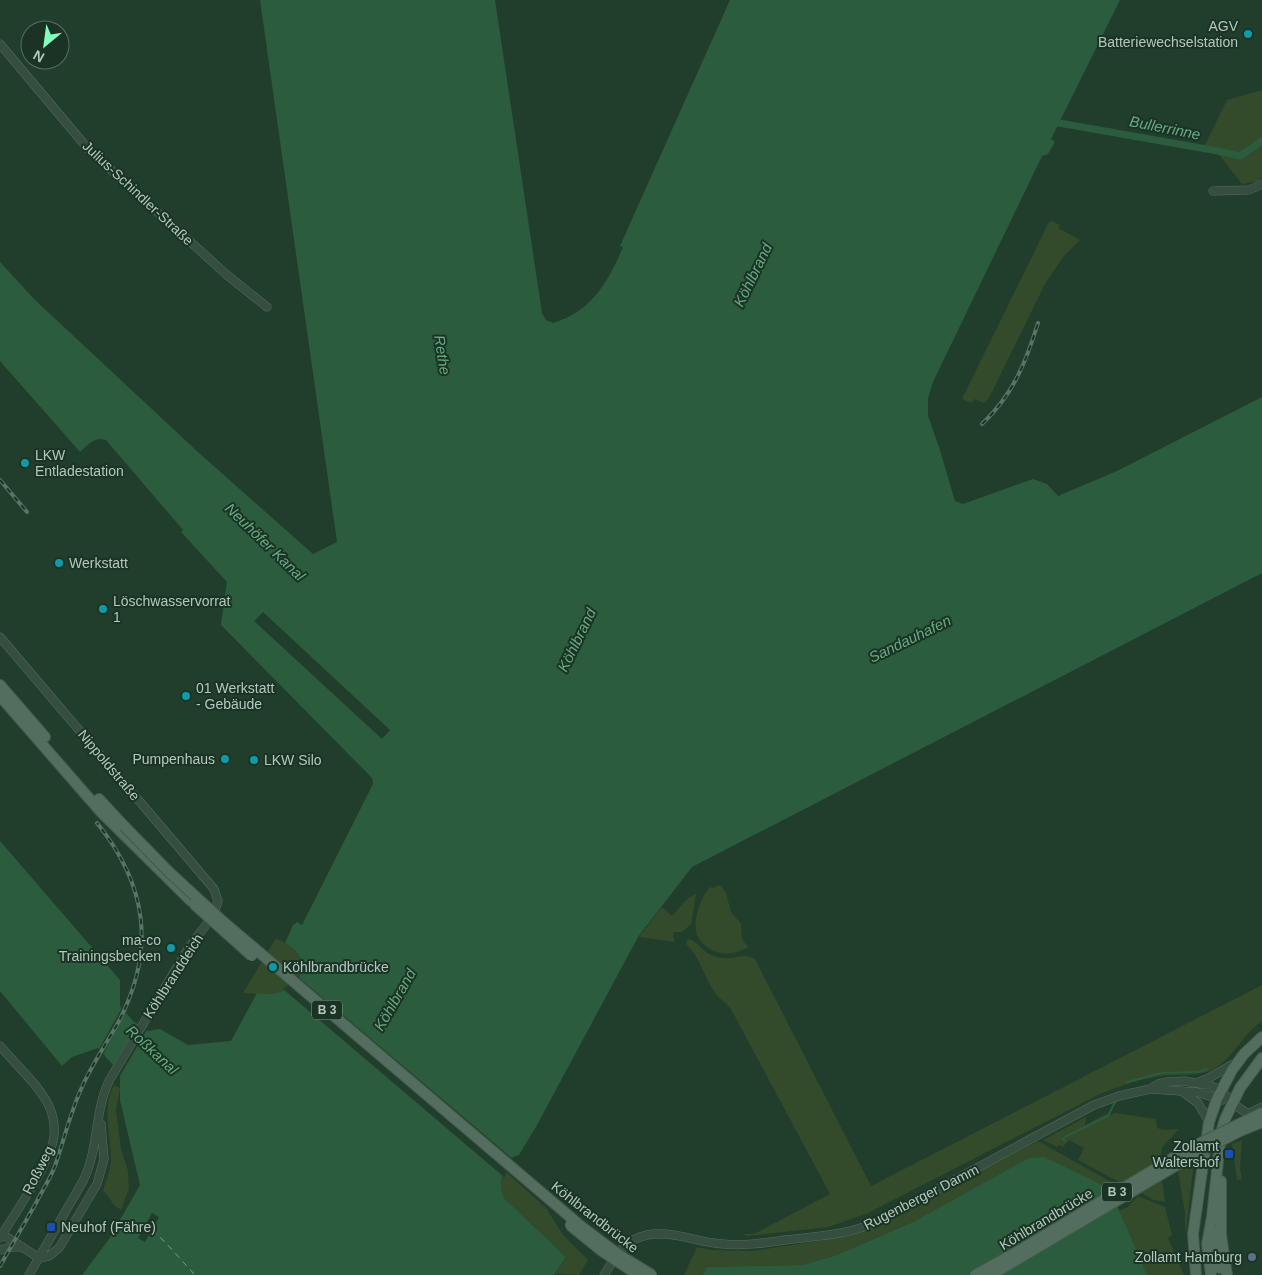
<svg xmlns="http://www.w3.org/2000/svg" width="1262" height="1275" font-family="Helvetica,sans-serif">
  <rect width="100%" height="100%" fill="#213e2d"/>
  <path fill="#334a2b" d="M1262,90V177L1258,181L1242,184L1220,156L1204,147L1227,100Z
    M1052,221L1060,225L1058,228L1080,240L1064,256L1046,282L989,398L984,403L974,399L972,403L962,399L1049,222Z
    M718,885L721,886L726,893L731,912L741,924L742,939L748,947C730,958 707,955 697,935C692,922 701,896 710,887L714,888Z
    M696,894L691,924L682,932H674L673,936L675,942L639,937L662,907L672,916C682,907 682,900 696,894Z
    M276,938C281,941 289,944 293,948C311,963 297,988 278,993C267,997 254,993 243,993Z
    M688,939C701,942 702,956 723,958C735,960 743,952 755,959L871,1186L1262,985V1021C1244,1033 1235,1055 1217,1067C1201,1078 1179,1073 1160,1076C1140,1079 1121,1086 1102,1093L868,1213L829,1227L747,1236L742,1234H754L830,1194L732,1011C728,1004 721,1000 716,994C704,978 701,958 686,944Z
    M114,1085L120,1088L116,1110L121,1149L128,1171L129,1189L121,1210L115,1206L103,1190C107,1179 111,1168 111,1156C110,1132 102,1107 114,1085Z
    M1115,1113L1156,1119L1157,1128L1164,1130L1179,1129L1162,1147L1160,1163L1123,1184L1078,1160L1084,1148L1069,1140L1063,1147L1059,1145L1057,1147L1043,1140L1086,1117L1085,1125L1106,1114L1110,1115Z
    M1242,1140L1240,1169L1242,1179L1237,1180L1232,1144Z
    M1038,1141L1120,1187L1110,1191L1045,1157L915,1221L837,1255L803,1265L707,1267L703,1275H684L697,1247L711,1250L752,1251L818,1241L850,1233L922,1199Z
    M1194,1161L1186,1231H1185V1213L1178,1171Z
    M505,1171L546,1208L563,1235L588,1260L579,1275L555,1274L566,1257L504,1198C500,1188 500,1181 505,1171Z
    M1162,1181L1165,1202L1154,1200L1141,1193Z
    M1138,1196L1165,1207L1172,1235L1168,1238L1184,1275H1147L1119,1211L1128,1207Z"/>
  <path fill="#2b5c3e" d="M260,0H495L542,313L546,320L553,323C592,311 608,282 623,247L620,246L730,0H1120L1051,139L1055,142L1048,154L1042,156L933,382L928,398V416L939,447L955,501L963,504L1033,479L1047,484L1058,496L1117,471L1262,397V573L692,867L638,937L537,1125L519,1155L513,1157C504,1172 497,1180 504,1198L566,1257L554,1275H82L109,1239L140,1185L120,1100V1073L98,1048L72,1057L62,1066L0,991V841L120,980V1006L133,1021L148,1031L160,1029L188,1045L231,1041L257,993C295,1001 320,961 285,943L293,925L297,922L302,925L373,784L372,778L221,625L227,582L181,532L183,530L106,440C95,436 88,445 80,452L0,361V262L35,300L199,453L313,554L337,542Z
    M1045,1157L1110,1189L1147,1275H703L707,1267L803,1265L837,1255L915,1221L1029,1158Z"/>
  <path fill="#213e2d" d="M263,612L390,730L382,739L254,621Z
    M297,976L514,1160L504,1177L283,989L291,983Z
    M123,1006L127,1010L102,1056L98,1051Z
    M138,1024L147,1030L120,1076L112,1067Z
    M152,1213L159,1217L145,1242L138,1238Z"/>
  <g fill="none" stroke-linecap="round" stroke-linejoin="round">
    <path stroke="#2b5c3e" stroke-width="2" d="M1127,1082L1162,1073L1198,1072L1207,1069
      M1065,1141L1063,1139L1065,1137L1108,1116L1115,1102"/>
    <path stroke="#2b5c3e" stroke-width="7" d="M1059,123L1218,151L1240,156L1262,141"/>
    <path stroke="#67ab83" stroke-width="1" stroke-dasharray="6 5" stroke-linecap="butt" d="M152,1230L165,1242L195,1275"/>
    <defs>
      <path id="minor" d="M0,44L89,150L227,275L267,307
        M1213,191L1249,190L1262,184
        M0,637L214,889L218,901L213,916L189,947L109,1081C94,1113 99,1149 83,1181L29,1275
        M0,1046C16,1065 38,1084 49,1106C53,1115 55,1126 54,1136C51,1162 15,1213 0,1238
        M1199,1082L1209,1078L1237,1062
        M1150,1089L1196,1092L1222,1100
        M1183,1092L1198,1103L1209,1122
        M2,1234L39,1258
        M0,1250L11,1247H20
        M39,1258L49,1256L59,1248L97,1184L104,1159L101,1124
        M604,1275C615,1257 625,1239 647,1235C672,1230 699,1243 723,1244C744,1246 765,1243 785,1240C808,1237 834,1236 857,1229C865,1227 874,1223 882,1219L1094,1105L1119,1096L1150,1089L1158,1084L1167,1082L1184,1081L1208,1085L1221,1090L1232,1103L1248,1114L1262,1107"/>
      <path id="major" d="M0,685L45,737
        M0,696L101,812L191,901
        M99,799L124,826
        M1221,1181V1235L1227,1275
        M1213,1231L1219,1268
        M1196,1275L1193,1234L1209,1122L1217,1099L1232,1070L1244,1054L1262,1037
        M1211,1275L1207,1244L1212,1217L1221,1133L1225,1119L1240,1088L1262,1058"/>
    </defs>
    <use href="#minor" stroke="#546c5e" stroke-width="9"/>
    <use href="#major" stroke="#425a4c" stroke-width="12"/>
    <use href="#minor" stroke="#354e40" stroke-width="8"/>
    <use href="#major" stroke="#536e5f" stroke-width="10"/>
    <defs>
      <path id="rail" d="M982,424C1013,395 1026,362 1038,323
        M0,480L27,512
        M0,1266C12,1245 24,1224 36,1203C42,1191 50,1179 55,1166C64,1140 70,1113 82,1087C92,1064 107,1043 119,1021C156,949 147,885 97,823"/>
    </defs>
    <use href="#rail" stroke="#577564" stroke-width="4"/>
    <use href="#rail" stroke="#1b3325" stroke-width="2" stroke-dasharray="5.5" stroke-linecap="butt"/>
    <defs>
      <path id="major-bridge" d="M124,826L170,873L220,919L582,1227L619,1255L652,1275
        M194,904L252,956
        M570,1225L602,1251L638,1275
        M975,1275L1020,1250L1190,1148L1262,1113
        M991,1275L1192,1156L1240,1131L1262,1122"/>
    </defs>
    <use href="#major-bridge" stroke="#425a4c" stroke-width="12" stroke-linecap="butt"/>
    <use href="#major-bridge" stroke="#536e5f" stroke-width="10"/>
  </g>
  <g fill="#0f9aa8" stroke="#1b3325" stroke-width="2">
    <circle cx="1248" cy="34" r="5"/>
    <circle cx="25" cy="463" r="5"/>
    <circle cx="59" cy="563" r="5"/>
    <circle cx="103" cy="609" r="5"/>
    <circle cx="186" cy="696" r="5"/>
    <circle cx="225" cy="759" r="5"/>
    <circle cx="254" cy="760" r="5"/>
    <circle cx="171" cy="948" r="5"/>
    <circle cx="273" cy="967" r="5"/>
  </g>
  <g fill="#1a4fb4" stroke="#1b3325" stroke-width="2">
    <rect x="1224" y="1149" width="10" height="10" rx="2.5"/>
    <rect x="46" y="1222" width="10" height="10" rx="2.5"/>
  </g>
  <circle fill="#5c6f8a" stroke="#1b3325" stroke-width="2" cx="1252" cy="1257" r="5"/>
  <g text-anchor="middle" stroke-width="4" stroke-linejoin="round" paint-order="stroke">
    <g fill="#1b3325" stroke="#849c8f" stroke-width="1">
      <rect x="312" y="1000.5" width="30" height="19" rx="4"/>
      <rect x="1102" y="1182.5" width="30" height="19" rx="4"/>
    </g>
    <g font-size="12" font-weight="bold" fill="#b1c9bc">
      <text x="327" y="1014">B 3</text>
      <text x="1117" y="1196">B 3</text>
    </g>
    <g font-size="14" fill="#b1c9bc" stroke="#1b3325" text-anchor="start">
      <text x="1238" y="31" text-anchor="end">AGV<tspan x="1238" dy="16">Batteriewechselstation</tspan></text>
      <text x="35" y="460">LKW<tspan x="35" dy="16">Entladestation</tspan></text>
      <text x="69" y="568">Werkstatt</text>
      <text x="113" y="606">Löschwasservorrat<tspan x="113" dy="16">1</tspan></text>
      <text x="196" y="693">01 Werkstatt<tspan x="196" dy="16">- Gebäude</tspan></text>
      <text x="215" y="764" text-anchor="end">Pumpenhaus</text>
      <text x="264" y="765">LKW Silo</text>
      <text x="161" y="945" text-anchor="end">ma-co<tspan x="161" dy="16">Trainingsbecken</tspan></text>
      <text x="283" y="972">Köhlbrandbrücke</text>
      <text x="1219" y="1151" text-anchor="end">Zollamt<tspan x="1219" dy="16">Waltershof</tspan></text>
      <text x="61" y="1232">Neuhof (Fähre)</text>
      <text x="1242" y="1262" text-anchor="end">Zollamt Hamburg</text>
    </g>
    <g font-size="14" fill="#b1c9bc" stroke="#1b3325">
      <text transform="translate(138 193) rotate(43)" y="5">Julius-Schindler-Straße</text>
      <text transform="translate(109 765) rotate(50)" y="5">Nippoldstraße</text>
      <text transform="translate(173 976) rotate(-57)" y="5">Köhlbranddeich</text>
      <text transform="translate(38 1170) rotate(-63)" y="5">Roßweg</text>
      <text transform="translate(921 1197) rotate(-27)" y="5">Rugenberger Damm</text>
      <text transform="translate(595 1217) rotate(38)" y="5">Köhlbrandbrücke</text>
      <text transform="translate(1046 1219) rotate(-31)" y="5">Köhlbrandbrücke</text>
    </g>
    <g font-size="15" font-style="italic" fill="#67ab83" stroke="#1b3325">
      <text transform="translate(1165 128) rotate(11)" y="5">Bullerrinne</text>
      <text transform="translate(753 275) rotate(-64)" y="5">Köhlbrand</text>
      <text transform="translate(442 355) rotate(81)" y="5">Rethe</text>
      <text transform="translate(265 542) rotate(44)" y="5">Neuhöfer Kanal</text>
      <text transform="translate(910 639) rotate(-26)" y="5">Sandauhafen</text>
      <text transform="translate(577 640) rotate(-64)" y="5">Köhlbrand</text>
      <text transform="translate(395 1000) rotate(-60)" y="5">Köhlbrand</text>
      <text transform="translate(152 1050) rotate(43)" y="5">Roßkanal</text>
    </g>
  </g>
  <g transform="translate(45 45) rotate(209)"><circle r="24" fill="#1b3325" stroke="#576f61"/>
  <path d="M0-4L9 19L0 12L-9 19Z" fill="#81ffba"/>
  <text y="-8" font-size="14" font-weight="bold" text-anchor="middle" fill="#b1c9bc">N</text>
  </g>
</svg>
